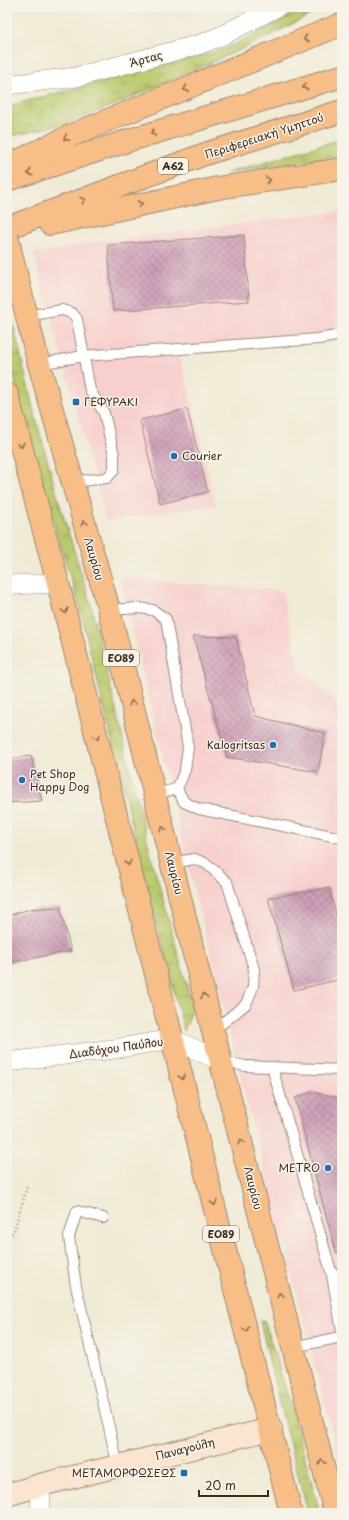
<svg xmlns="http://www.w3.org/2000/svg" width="349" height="1520" font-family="'Playpen Sans',sans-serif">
  <defs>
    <pattern id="grass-tufts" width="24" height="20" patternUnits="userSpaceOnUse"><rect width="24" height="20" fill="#bac96b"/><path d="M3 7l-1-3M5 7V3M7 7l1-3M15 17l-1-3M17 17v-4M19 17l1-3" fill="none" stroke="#98a357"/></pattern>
    <pattern id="building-cross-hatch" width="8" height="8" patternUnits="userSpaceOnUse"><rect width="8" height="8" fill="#ce9eb8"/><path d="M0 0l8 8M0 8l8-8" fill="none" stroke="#a88195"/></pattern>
  </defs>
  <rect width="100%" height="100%" fill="#f7f3e8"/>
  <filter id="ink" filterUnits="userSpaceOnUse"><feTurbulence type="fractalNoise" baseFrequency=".025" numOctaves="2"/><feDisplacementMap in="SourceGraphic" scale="8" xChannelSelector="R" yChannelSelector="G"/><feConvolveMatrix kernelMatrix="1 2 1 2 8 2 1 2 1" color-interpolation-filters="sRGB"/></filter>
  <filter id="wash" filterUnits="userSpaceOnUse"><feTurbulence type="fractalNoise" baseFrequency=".012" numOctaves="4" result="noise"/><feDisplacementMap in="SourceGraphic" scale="16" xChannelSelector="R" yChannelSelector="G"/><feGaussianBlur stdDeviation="0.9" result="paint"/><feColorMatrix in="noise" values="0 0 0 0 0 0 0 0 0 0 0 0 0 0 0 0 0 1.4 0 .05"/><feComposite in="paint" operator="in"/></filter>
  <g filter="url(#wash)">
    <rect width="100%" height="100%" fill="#f0ebd5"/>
    <path fill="#f7d0cd" d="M342,211V336L179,351L216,505L106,521L34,254L96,242Z
      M120,578L282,591L299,669L342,707V1470L240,1074L184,848Z"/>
    <path fill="url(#grass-tufts)" stroke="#7a7a44" d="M307,7H326L249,46L109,107L72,122L12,136V105L210,53L228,48Z
      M342,139V156L227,173Z
      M7,298L33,408L58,499L90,602L152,860L193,1008L184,1031L141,862L79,605L47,502L22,410L7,347Z
      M264,1320L290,1403L320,1513H308L280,1407L260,1321Z"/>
    <g id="blocks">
      <path fill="url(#building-cross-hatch)" d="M244,235L249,301L113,311L108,245Z
        M187,409L208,492L160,504L140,420Z
        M193,636L236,637L255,716L325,733L318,772L227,757Z
        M31,756L42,801L7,803V759Z
        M329,888L342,937V979L294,990L268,898Z
        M60,907L71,951L7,963V916L30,909Z
        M312,1092L342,1098V1252L336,1253L295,1098Z"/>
    </g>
  </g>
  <g filter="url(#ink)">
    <use href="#blocks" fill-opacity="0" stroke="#968a7a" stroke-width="1"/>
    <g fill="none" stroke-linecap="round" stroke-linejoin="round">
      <defs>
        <path id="lane" d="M26,316L62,310L72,313L77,319L90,390L104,413L114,455V470L107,478L72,482
          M39,364L83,356L318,339L342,335
          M109,610L139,608L153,610L166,619L188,747L185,770L177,789L154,794
          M177,789L184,802L199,809L342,838
          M171,863L195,859L207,864L227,882L254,969L253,987L246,1004L213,1031
          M221,1061L245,1066L342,1070
          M272,1067L332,1275L342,1330
          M103,1218L77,1211L69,1237L76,1286L118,1466
          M332,1275L342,1274
          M293,1347L342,1337"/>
        <path id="street" d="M7,85L76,77L201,44L223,35L277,7
          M7,585L58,583
          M7,1062L114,1049L172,1039L221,1061
          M40,1485L41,1513"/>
        <path id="secondary" d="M7,1495L40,1485L271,1429"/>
        <path id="primary" d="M12,258L39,364L109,610L213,1031L335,1513
          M7,394L58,583L291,1513"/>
        <path id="highway" d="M7,166L72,135L342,24
          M7,180L130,140L342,76
          M50,224L218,188L342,169
          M7,228L205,154L342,111"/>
      </defs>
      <use href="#lane" stroke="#968a7a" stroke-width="12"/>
      <use href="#street" stroke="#968a7a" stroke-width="20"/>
      <use href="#secondary" stroke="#968a7a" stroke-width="24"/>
      <use href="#primary" stroke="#968a7a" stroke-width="24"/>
      <use href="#highway" stroke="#968a7a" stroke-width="24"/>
      <path stroke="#968a7a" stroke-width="2.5" stroke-dasharray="1 3" stroke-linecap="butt" d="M7,1240L14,1231L27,1187"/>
      <use href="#lane" stroke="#fff" stroke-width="10"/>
      <use href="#street" stroke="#fff" stroke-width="19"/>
      <use href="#secondary" stroke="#fce5cf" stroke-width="22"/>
      <use href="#primary" stroke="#f7be88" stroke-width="22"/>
      <use href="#highway" stroke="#f7be88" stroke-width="22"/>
      <defs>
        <path id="primary-bridge" d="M7,235L12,258"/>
      </defs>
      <use href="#primary-bridge" stroke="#968a7a" stroke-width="24" stroke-linecap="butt"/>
      <use href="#primary-bridge" stroke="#f7be88" stroke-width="22"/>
    </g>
    <defs><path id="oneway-chevron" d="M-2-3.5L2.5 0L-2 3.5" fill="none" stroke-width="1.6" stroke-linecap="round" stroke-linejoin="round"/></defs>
    <g stroke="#906d4e">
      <use href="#oneway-chevron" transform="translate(306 39) rotate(157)"/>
      <use href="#oneway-chevron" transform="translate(305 87) rotate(163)"/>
      <use href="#oneway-chevron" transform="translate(186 89) rotate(158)"/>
      <use href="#oneway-chevron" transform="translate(153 133) rotate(163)"/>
      <use href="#oneway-chevron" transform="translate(66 138) rotate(154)"/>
      <use href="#oneway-chevron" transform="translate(30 173) rotate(162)"/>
      <use href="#oneway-chevron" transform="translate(268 180) rotate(-9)"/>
      <use href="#oneway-chevron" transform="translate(83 200) rotate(-20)"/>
      <use href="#oneway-chevron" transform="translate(140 204) rotate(-12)"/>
      <use href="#oneway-chevron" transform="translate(21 445) rotate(75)"/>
      <use href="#oneway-chevron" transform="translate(84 523) rotate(-106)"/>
      <use href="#oneway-chevron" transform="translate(65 611) rotate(76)"/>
      <use href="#oneway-chevron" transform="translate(132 703) rotate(-104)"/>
      <use href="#oneway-chevron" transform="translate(97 737) rotate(76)"/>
      <use href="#oneway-chevron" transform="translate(163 829) rotate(-104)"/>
      <use href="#oneway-chevron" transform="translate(128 863) rotate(76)"/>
      <use href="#oneway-chevron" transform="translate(204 996) rotate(-104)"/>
      <use href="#oneway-chevron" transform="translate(182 1077) rotate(76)"/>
      <use href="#oneway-chevron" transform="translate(241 1142) rotate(-104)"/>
      <use href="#oneway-chevron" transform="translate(214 1203) rotate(76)"/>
      <use href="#oneway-chevron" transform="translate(280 1295) rotate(-104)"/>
      <use href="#oneway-chevron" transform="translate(246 1329) rotate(76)"/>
      <use href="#oneway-chevron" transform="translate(322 1462) rotate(-103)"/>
    </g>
  </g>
  <g fill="#1f6fb2" stroke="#f7f3e8" stroke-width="1.5">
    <rect x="72" y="398" width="8" height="8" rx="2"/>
    <circle cx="174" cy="456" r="4"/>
    <circle cx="273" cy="745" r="4"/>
    <circle cx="22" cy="780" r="4"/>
    <circle cx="328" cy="1168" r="4"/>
    <rect x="180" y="1469" width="8" height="8" rx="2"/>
  </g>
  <g text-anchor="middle" stroke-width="3" stroke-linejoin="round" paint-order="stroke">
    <g fill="#f7f3e8" stroke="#73665b" stroke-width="1">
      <rect x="158" y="158" width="30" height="16" rx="3"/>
      <rect x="103" y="650" width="36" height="16" rx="3"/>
      <rect x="203" y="1226" width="36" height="16" rx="3"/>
    </g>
    <g font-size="10" font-weight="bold" fill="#3b2a1e">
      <text x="173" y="170">Α62</text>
      <text x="121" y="662">ΕΟ89</text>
      <text x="221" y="1238">ΕΟ89</text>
    </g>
    <g font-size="11" fill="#3b2a1e" stroke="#f7f3e8">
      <text transform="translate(146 59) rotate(-15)" y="4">Άρτας</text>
      <text transform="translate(264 136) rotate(-18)" y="4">Περιφερειακή Υμηττού</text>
      <text transform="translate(94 559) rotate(74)" y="4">Λαυρίου</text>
      <text transform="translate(174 873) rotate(76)" y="4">Λαυρίου</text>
      <text transform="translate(116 1048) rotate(-8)" y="4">Διαδόχου Παύλου</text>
      <text transform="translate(253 1188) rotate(76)" y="4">Λαυρίου</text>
      <text transform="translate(185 1449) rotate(-14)" y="4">Παναγούλη</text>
    </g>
    <g font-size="11" fill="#3b2a1e" stroke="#f7f3e8" text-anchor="start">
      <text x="84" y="406">ΓΕΦΥΡΑΚΙ</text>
      <text x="182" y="460">Courier</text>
      <text x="265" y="749" text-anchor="end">Kalogritsas</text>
      <text x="30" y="778">Pet Shop<tspan x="30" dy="13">Happy Dog</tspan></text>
      <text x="320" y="1172" text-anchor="end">METRO</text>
      <text x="176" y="1477" text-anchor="end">ΜΕΤΑΜΟΡΦΩΣΕΩΣ</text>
    </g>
  </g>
  <rect width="349" height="1520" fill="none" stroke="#f7f3e8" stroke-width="24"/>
  <path d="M199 1490v6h69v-6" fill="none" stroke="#3b2a1e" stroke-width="2"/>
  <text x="205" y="1490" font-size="12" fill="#3b2a1e" stroke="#f7f3e8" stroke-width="3" paint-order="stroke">20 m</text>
</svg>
